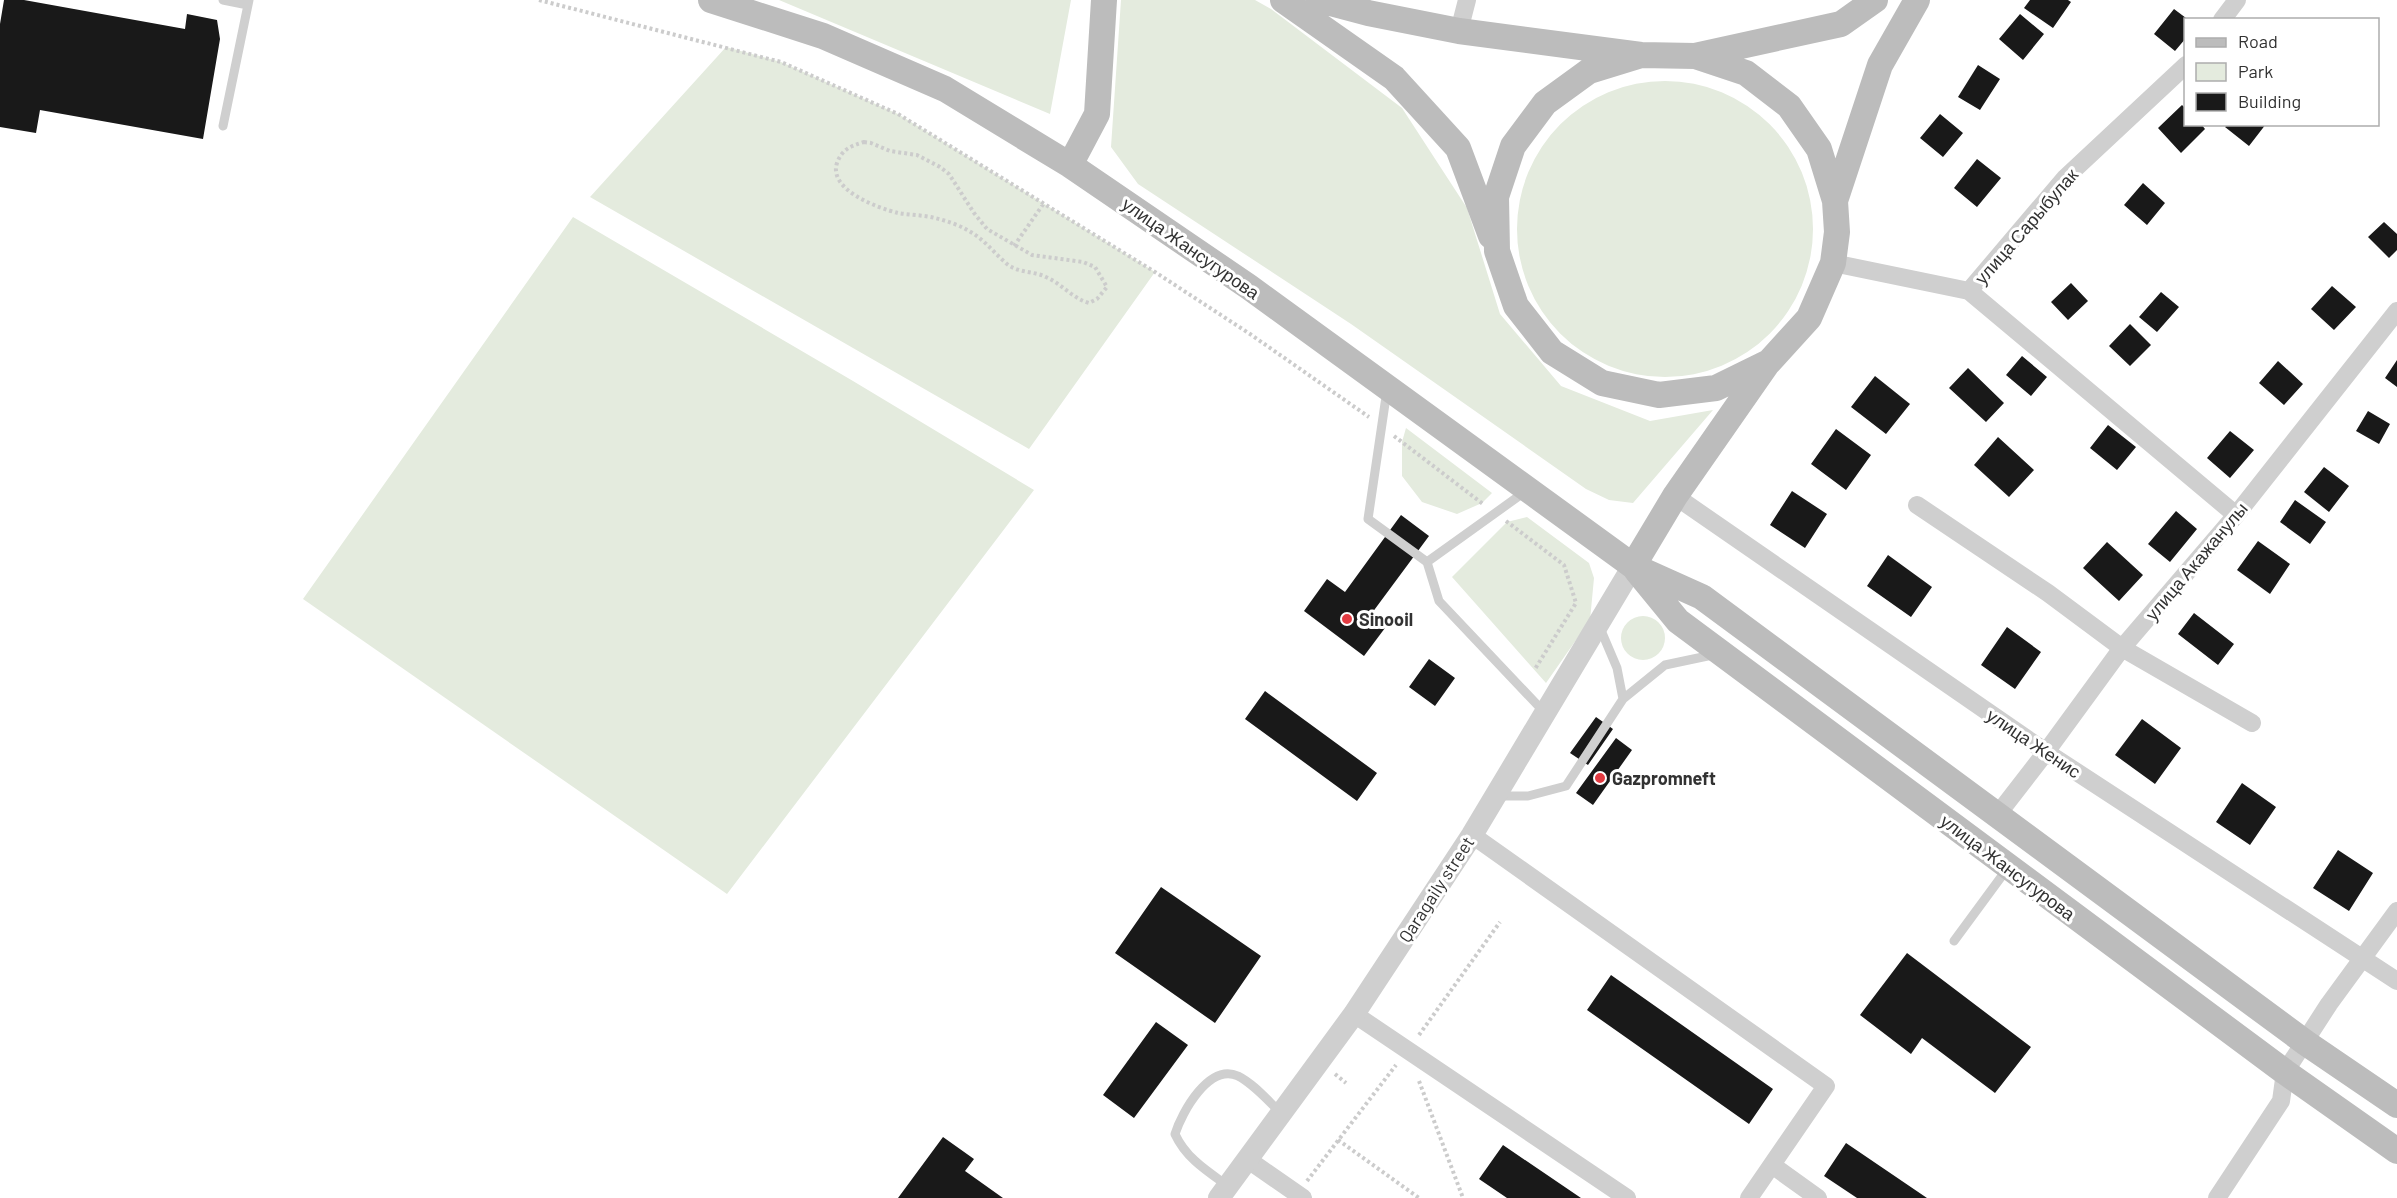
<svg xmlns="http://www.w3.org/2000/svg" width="2397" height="1198" font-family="Barlow,sans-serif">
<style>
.green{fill:#e4ebde}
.building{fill:#191919}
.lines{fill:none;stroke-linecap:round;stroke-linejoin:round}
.path{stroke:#ccc;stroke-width:4;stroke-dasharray:3 3;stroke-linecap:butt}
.service{stroke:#cfcfcf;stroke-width:9}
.minor{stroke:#cfcfcf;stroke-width:18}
.tertiary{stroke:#cfcfcf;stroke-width:22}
.secondary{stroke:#bcbcbc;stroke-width:26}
.poi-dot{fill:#e23b42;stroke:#fff;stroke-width:2}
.labels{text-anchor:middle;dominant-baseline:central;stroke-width:6;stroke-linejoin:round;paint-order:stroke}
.street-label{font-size:18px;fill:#323232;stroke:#fff}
.poi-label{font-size:18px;font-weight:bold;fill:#323232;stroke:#fff;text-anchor:start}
</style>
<rect width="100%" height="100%" fill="#fff"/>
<path class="green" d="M779,0H1071L1050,114Z
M1121,0H1255L1271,9L1402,108L1467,208L1500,314L1561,386L1650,421L1713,410L1633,503L1609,500L1586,489L1351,324L1138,184L1111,147Z
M726,47L781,62L898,114L1155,272L1029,449L590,197Z
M1517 229a148 148 0 1 1 296 0a148 148 0 1 1-296 0Z
M573,217L853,381L1034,490L727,894L303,599Z
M1406,428L1492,493L1482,503L1457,514L1422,502L1402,476V442Z
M1527,517L1589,563L1594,578L1590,620L1546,683L1452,577L1507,522Z
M1621 638a22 22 0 1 1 44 0a22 22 0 1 1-44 0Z"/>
<path class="building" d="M4,0H24L185,29L187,14L217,20L220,39L203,139L40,110L36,133L0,127V24Z
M2030,0H2068L2071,2L2053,28L2024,8Z
M2174,9L2186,18V38L2175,51L2154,34Z
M2020,14L2044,34L2023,60L1999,39Z
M1978,65L2000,79L1980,110L1958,97Z
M2182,105L2186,109V124H2201L2205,129L2181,153L2158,128Z
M1940,114L1963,133L1943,157L1920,138Z
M2228,124H2266L2249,146L2225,127Z
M1977,159L2001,178L1977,207L1954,188Z
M2143,183L2165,203L2147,225L2124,205Z
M2384,222L2397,234V250L2389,258L2368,237Z
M2071,283L2088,301L2068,320L2051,302Z
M2332,286L2356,307L2334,330L2311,309Z
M2161,292L2179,307L2157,332L2139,317Z
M2130,324L2151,345L2130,366L2109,346Z
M2022,356L2047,377L2031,396L2006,375Z
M2397,360V387L2385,378Z
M2278,361L2303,384L2284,405L2259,383Z
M1968,368L2004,403L1986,422L1949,388Z
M1875,376L1910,404L1886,434L1851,407Z
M2368,411L2390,424L2379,444L2356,431Z
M2108,425L2136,447L2117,470L2090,448Z
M1836,429L1871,455L1846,490L1811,464Z
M2230,431L2254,450L2230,478L2207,458Z
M1998,437L2034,470L2009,497L1974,465Z
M2324,467L2349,486L2329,512L2304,492Z
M1792,491L1827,514L1805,548L1770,525Z
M2295,500L2326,522L2310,544L2280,522Z
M2176,511L2197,529L2170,562L2148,544Z
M1401,515L1429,536L1372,613L1388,624L1364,656L1304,611L1327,579L1345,592Z
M2258,541L2290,564L2270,594L2237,570Z
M2107,542L2143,575L2119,601L2083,568Z
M1888,555L1932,587L1911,617L1867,586Z
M2194,613L2234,644L2218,665L2178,634Z
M2007,627L2041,652L2015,689L1981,665Z
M1429,659L1455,678L1435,706L1409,687Z
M1265,691L1377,773L1357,801L1245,719Z
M1596,717L1613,729L1588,765L1570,753Z
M2142,719L2181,748L2155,784L2115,755Z
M1616,738L1632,750L1593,805L1576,793Z
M2242,783L2276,807L2250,845L2216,822Z
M2338,850L2373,873L2349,911L2313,888Z
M1161,887L1261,956L1215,1023L1115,953Z
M1907,953L2031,1047L1995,1093L1922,1038L1911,1054L1860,1015Z
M1611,975L1773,1089L1749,1124L1587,1010Z
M1156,1022L1188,1045L1134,1118L1103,1095Z
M943,1137L974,1159L965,1171L1003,1198H898Z
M1846,1143L1927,1198H1857L1824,1176Z
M1503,1145L1581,1198H1507L1479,1179Z"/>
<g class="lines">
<path class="path" d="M539,0L781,62L898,114L1155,272L1250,334L1369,417
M864,142L871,143L890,151L917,155L940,167L949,174L974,213L987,229L1032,255L1083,262L1095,267L1107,287L1097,299L1089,303C1072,298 1062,284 1046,277C1034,271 1018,273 1007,264C994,253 984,239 969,231C959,225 947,221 935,218C923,215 910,215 898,213C878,208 828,190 837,163C842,149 851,146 864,142Z
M1014,246L1044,203
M1394,436L1483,504
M1506,521L1564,565L1576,603L1535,669
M1419,1035L1500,922
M1335,1074L1346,1083
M1419,1081L1463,1198
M1338,1140L1419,1198
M1307,1181L1396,1065"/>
<path class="service" d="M223,0L248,5
M223,126L249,0
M1387,390L1368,519L1427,562L1526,491
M1427,562L1439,601L1545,713
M1600,628L1617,668L1623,699
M1498,796H1528L1566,786L1623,699L1665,665L1717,654
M1954,941L2007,869
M1228,1186C1207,1171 1186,1158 1175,1134C1182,1112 1209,1063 1238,1076C1254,1084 1268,1101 1281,1113"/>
<path class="minor" d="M2222,20L2237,0
M1459,31L1467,0
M1833,263L1969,291L2065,178L2186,65
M1969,291L2236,515
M1675,496L2046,752L2397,981
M1917,505L2048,593L2122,648L2252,723
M1998,814L2046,752L2122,648L2236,515L2397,311
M1472,835L1826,1086L1749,1198
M1354,1014L1627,1198
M1247,1159L1303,1198
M1772,1165L1818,1198
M2217,1198L2281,1101L2285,1072L2329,1004L2397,911"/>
<path class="tertiary" d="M1219,1198L1354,1014L1472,835L1633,566"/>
<path class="secondary" d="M711,0L823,36L945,89L1070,165L1249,287L1633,566L1702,597L2306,1043L2397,1105
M1283,0L1394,78L1458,148L1491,236
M1319,0L1368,13L1459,31L1641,55L1695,56L1746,73L1789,106L1819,149L1835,201L1837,232L1833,263L1809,318L1769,362L1716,388L1659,395L1602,383L1552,352L1516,306L1497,251L1496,197L1513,146L1545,103L1589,71L1641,55
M1695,56L1841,24L1875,0
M1070,165L1097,114L1104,0
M1835,201L1880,65L1917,0
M1633,566L1675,496L1767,364
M1637,571L1678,621L2285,1072L2397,1151"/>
</g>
<g class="poi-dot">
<circle cx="1347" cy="619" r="6"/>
<circle cx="1600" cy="778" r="6"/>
</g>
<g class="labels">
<g class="street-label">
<text transform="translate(2026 226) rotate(-49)">улица Сарыбулак</text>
<text transform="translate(1191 248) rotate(35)">улица Жансугурова</text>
<text transform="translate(2196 561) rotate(-50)">улица Акажанулы</text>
<text transform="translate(2034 743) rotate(34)">улица Женис</text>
<text transform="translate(2008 867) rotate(37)">улица Жансугурова</text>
<text transform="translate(1436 889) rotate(-57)">Qaragaily street</text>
</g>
<g class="poi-label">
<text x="1359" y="619">Sinooil</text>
<text x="1612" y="778">Gazpromneft</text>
</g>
</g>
<rect x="2184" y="18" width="195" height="108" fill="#ffffff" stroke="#adadad" stroke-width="1.5"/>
<rect x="2196" y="38" width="30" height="9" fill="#bcbcbc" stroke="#adadad" stroke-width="1.5"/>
<text x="2238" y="48" font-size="18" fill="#323232">Road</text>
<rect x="2196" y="63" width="30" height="18" fill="#e4ebde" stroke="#adadad" stroke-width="1.5"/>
<text x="2238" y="78" font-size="18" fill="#323232">Park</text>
<rect x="2196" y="93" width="30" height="18" fill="#191919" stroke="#adadad" stroke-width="1.5"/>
<text x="2238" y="108" font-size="18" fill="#323232">Building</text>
</svg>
